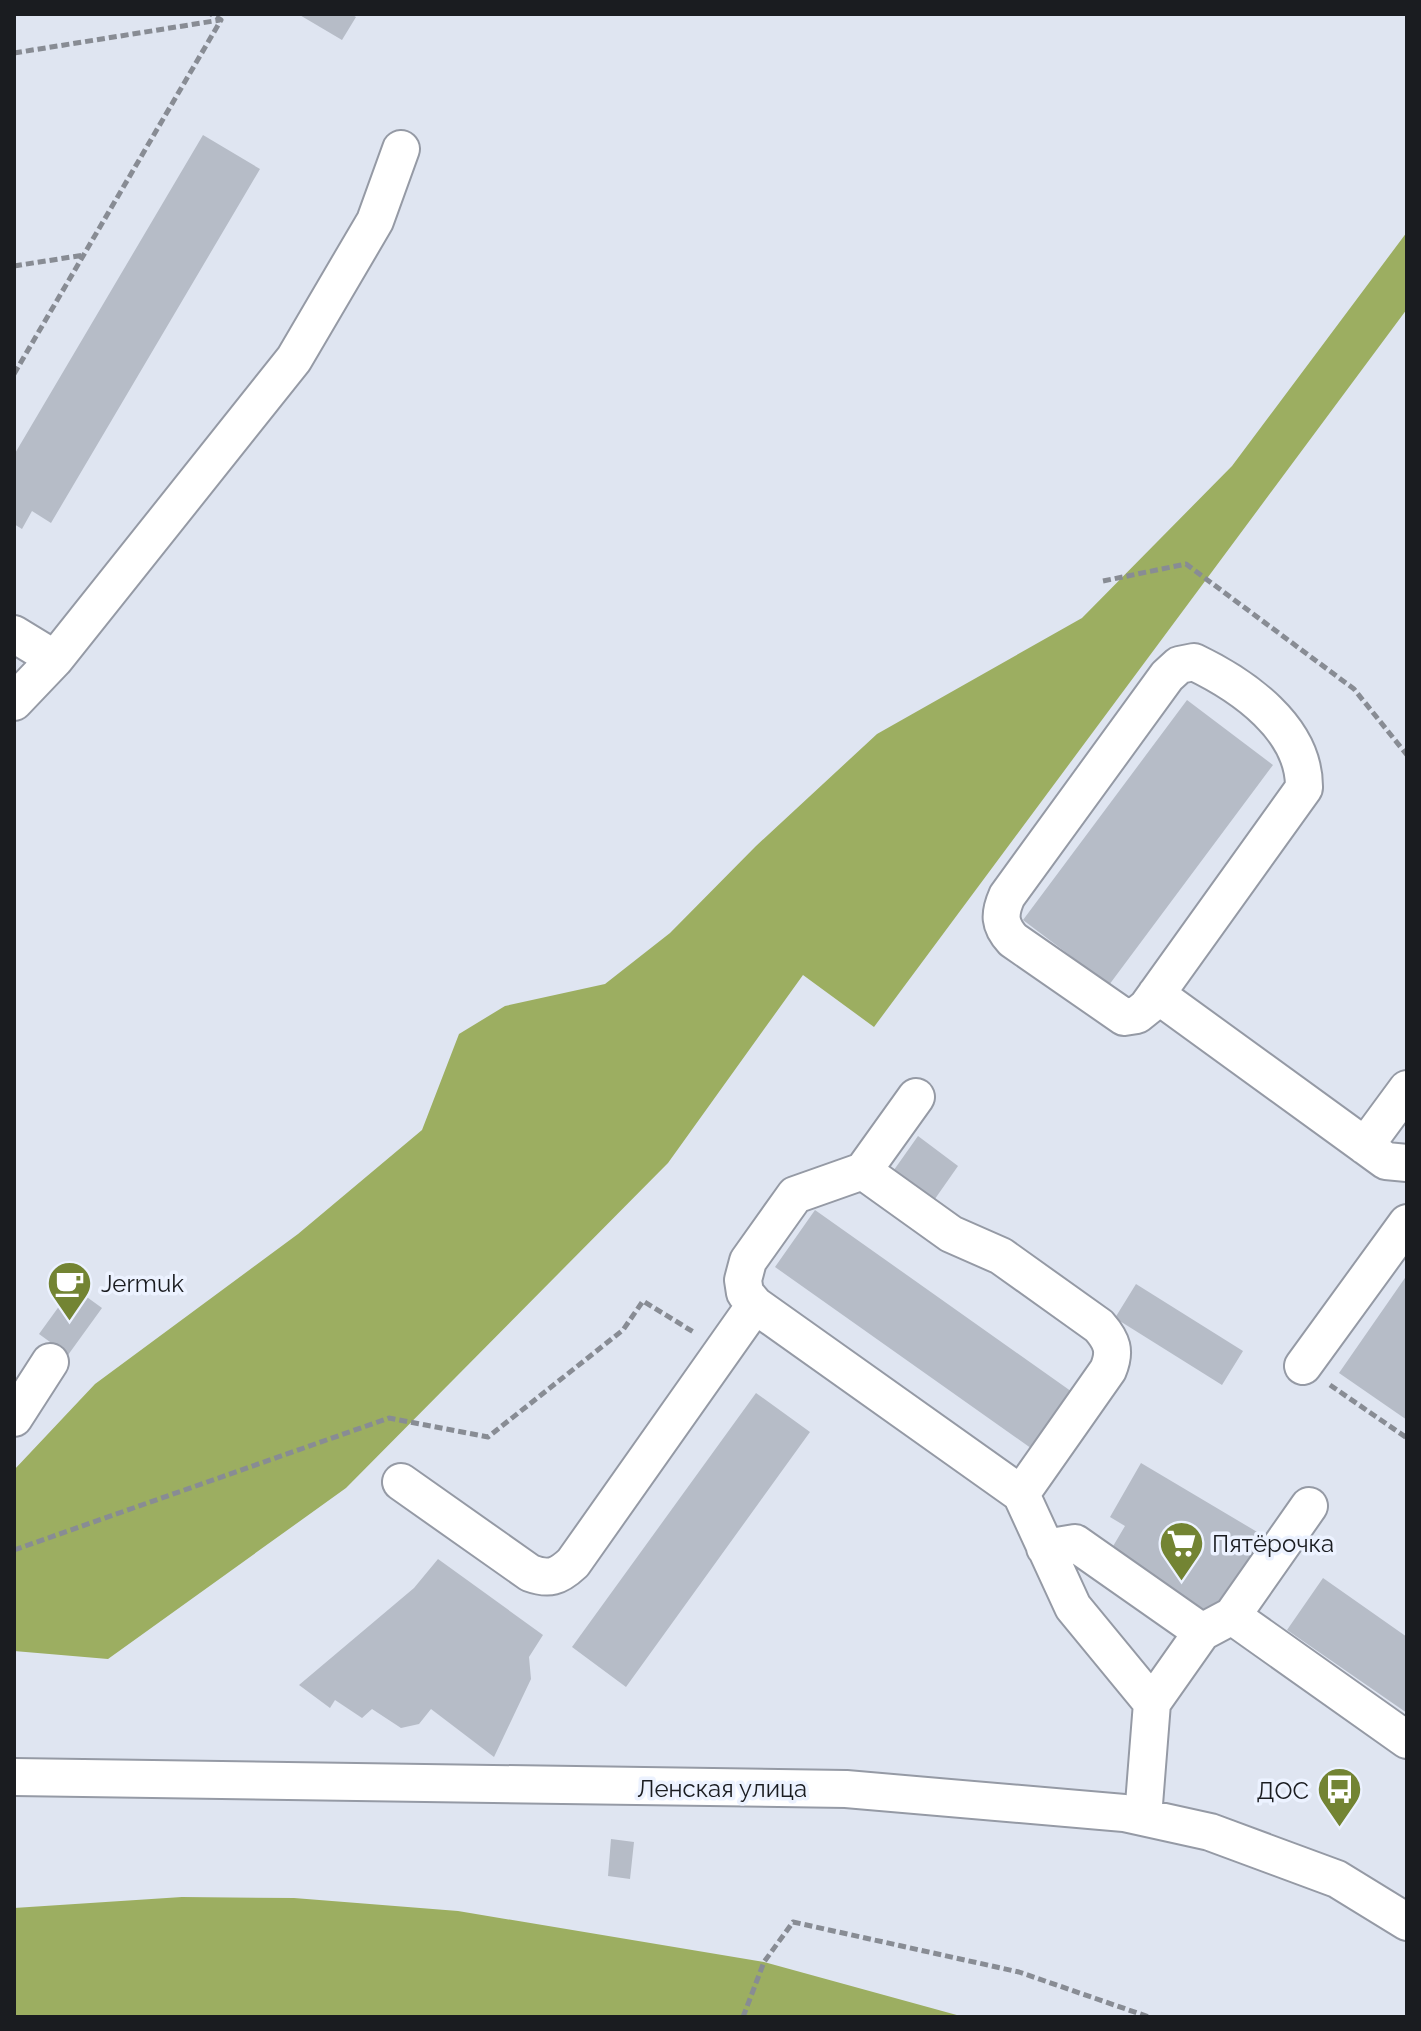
<svg xmlns="http://www.w3.org/2000/svg" width="1421" height="2031" font-family="Raleway,sans-serif">
<style>
.forest{fill:#9cae61}
.building{fill:#b6bcc7}
.lines{fill:none;stroke-linecap:round;stroke-linejoin:round}
.minor-casing{stroke:#959aa5;stroke-width:40}
.path{stroke:#888c94;stroke-width:5;stroke-dasharray:8 4;stroke-linecap:butt}
.minor{stroke:#fff;stroke-width:36}
.labels{text-anchor:middle;dominant-baseline:central;stroke-width:7;stroke-linejoin:round;paint-order:stroke}
.poi-label{font-size:24px;fill:#1a1c20;stroke:#ecf2ff;text-anchor:start}
.street-label{font-size:24px;fill:#1a1c20;stroke:#ecf2ff}
</style>
<rect width="100%" height="100%" fill="#dfe5f1"/>
<path class="forest" d="M1407,232V309L874,1027L803,975L668,1163L346,1488L108,1659L14,1651V1470L95,1384L298,1234L422,1130L459,1034L505,1006L605,984L670,933L756,846L877,734L1082,618L1232,466Z
M182,1897L294,1898L458,1911L764,1962L964,2017H14V1908Z"/>
<path class="building" d="M298,14H351L356,17L342,40Z
M203,135L260,169L51,523L32,511L22,529L14,524V455Z
M1187,700L1273,765L1109,985L1023,920Z
M918,1136L958,1166L930,1206L889,1177Z
M815,1210L1075,1394L1035,1451L775,1267Z
M1407,1275V1420L1339,1373Z
M1136,1284L1243,1351L1222,1385L1115,1318Z
M73,1287L102,1308L68,1355L39,1334Z
M756,1393L810,1432L626,1687L572,1647Z
M1141,1463L1269,1539L1221,1620L1109,1553L1125,1526L1110,1517Z
M438,1559L543,1635L529,1657L531,1679L494,1757L431,1709L419,1724L401,1728L372,1709L362,1718L335,1700L330,1708L299,1685L414,1588Z
M1323,1578L1407,1637V1713L1287,1630Z
M611,1839L634,1842L630,1879L608,1876Z"/>
<g class="lines">
<defs>
<path id="minor" d="M14,634L55,659
M1194,662C1242,685 1305,728 1304,788L1147,1007L1137,1015L1124,1017L1013,940C999,925 999,914 1007,896L1167,676L1179,665Z
M14,702L55,659L294,359L375,221L401,149
M1156,994L1386,1161L1407,1163
M1365,1146L1407,1089
M863,1171L951,1234L1001,1256L1099,1326C1112,1341 1116,1351 1108,1370L1021,1494
M755,1305L745,1293L743,1280L748,1261L795,1195L863,1171L916,1097
M1303,1366L1407,1223
M14,1418L50,1362
M401,1482L530,1573C549,1580 558,1577 573,1563L755,1305L1021,1494L1073,1607L1152,1703L1143,1817
M1045,1548L1075,1543L1202,1632
M1232,1616L1309,1506
M1152,1703L1202,1632L1232,1616L1407,1740
M14,1777L846,1789L1124,1813L1210,1832L1337,1879L1407,1922"/>
</defs>
<use href="#minor" class="minor-casing"/>
<path class="path" d="M14,53L220,20
M14,266L84,255
M14,374L221,20L211,14
M1103,581L1186,564L1354,689L1407,755
M1330,1385L1407,1438
M14,1550L389,1418L488,1437L623,1330L643,1301L695,1333
M743,2017L764,1962L793,1922L1019,1972L1149,2017"/>
<use href="#minor" class="minor"/>
</g>
<defs>
<symbol id="cafe-pin" viewBox="-11 -11 22 30"><path d="M0 17L-7.5 6A9.5 9.5 0 1 1 7.5 6Z" fill="#738433" stroke="#ecf2ff"/><path d="M-5.5-4.5H6V0H3Q3 3.5 0 3.5H-2.5Q-5.5 3.5-5.5 0ZM3-3.2v2h1.7v-2ZM-6 4.5H4V6H-6Z" fill="#fff"/></symbol>
<symbol id="supermarket-pin" viewBox="-11 -11 22 30"><path d="M0 17L-7.5 6A9.5 9.5 0 1 1 7.5 6Z" fill="#738433" stroke="#ecf2ff"/><path d="M-6-5.5h2.5l.6 2H6L4.5 2H-2.5L-4.4-4H-6ZM-1.5 3.2a1.3 1.3 0 1 0 .1 0ZM3 3.2a1.3 1.3 0 1 0 .1 0Z" fill="#fff"/></symbol>
<symbol id="bus-pin" viewBox="-11 -11 22 30"><path d="M0 17L-7.5 6A9.5 9.5 0 1 1 7.5 6Z" fill="#738433" stroke="#ecf2ff"/><path d="M-5-6H5V4H4V6H2V4H-2V6H-4V4H-5ZM-3.5-4V0h7V-4ZM-3.5 1.2v1.5H-2V1.2ZM2 1.2v1.5H3.5V1.2Z" fill="#fff"/></symbol>
</defs>
<g fill-rule="evenodd">
<use href="#cafe-pin" x="44" y="1258" width="51" height="69"/>
<use href="#supermarket-pin" x="1156" y="1518" width="51" height="69"/>
<use href="#bus-pin" x="1314" y="1764" width="51" height="69"/>
</g>
<g class="labels">
<g class="poi-label">
<text x="101" y="1283">Jermuk</text>
<text x="1212" y="1543">Пятёрочка</text>
<text x="1309" y="1790" text-anchor="end">ДОС</text>
</g>
<g class="street-label">
<text x="722" y="1788">Ленская улица</text>
</g>
</g>
<rect width="1421" height="2031" fill="none" stroke="#1a1c20" stroke-width="32"/>
</svg>
